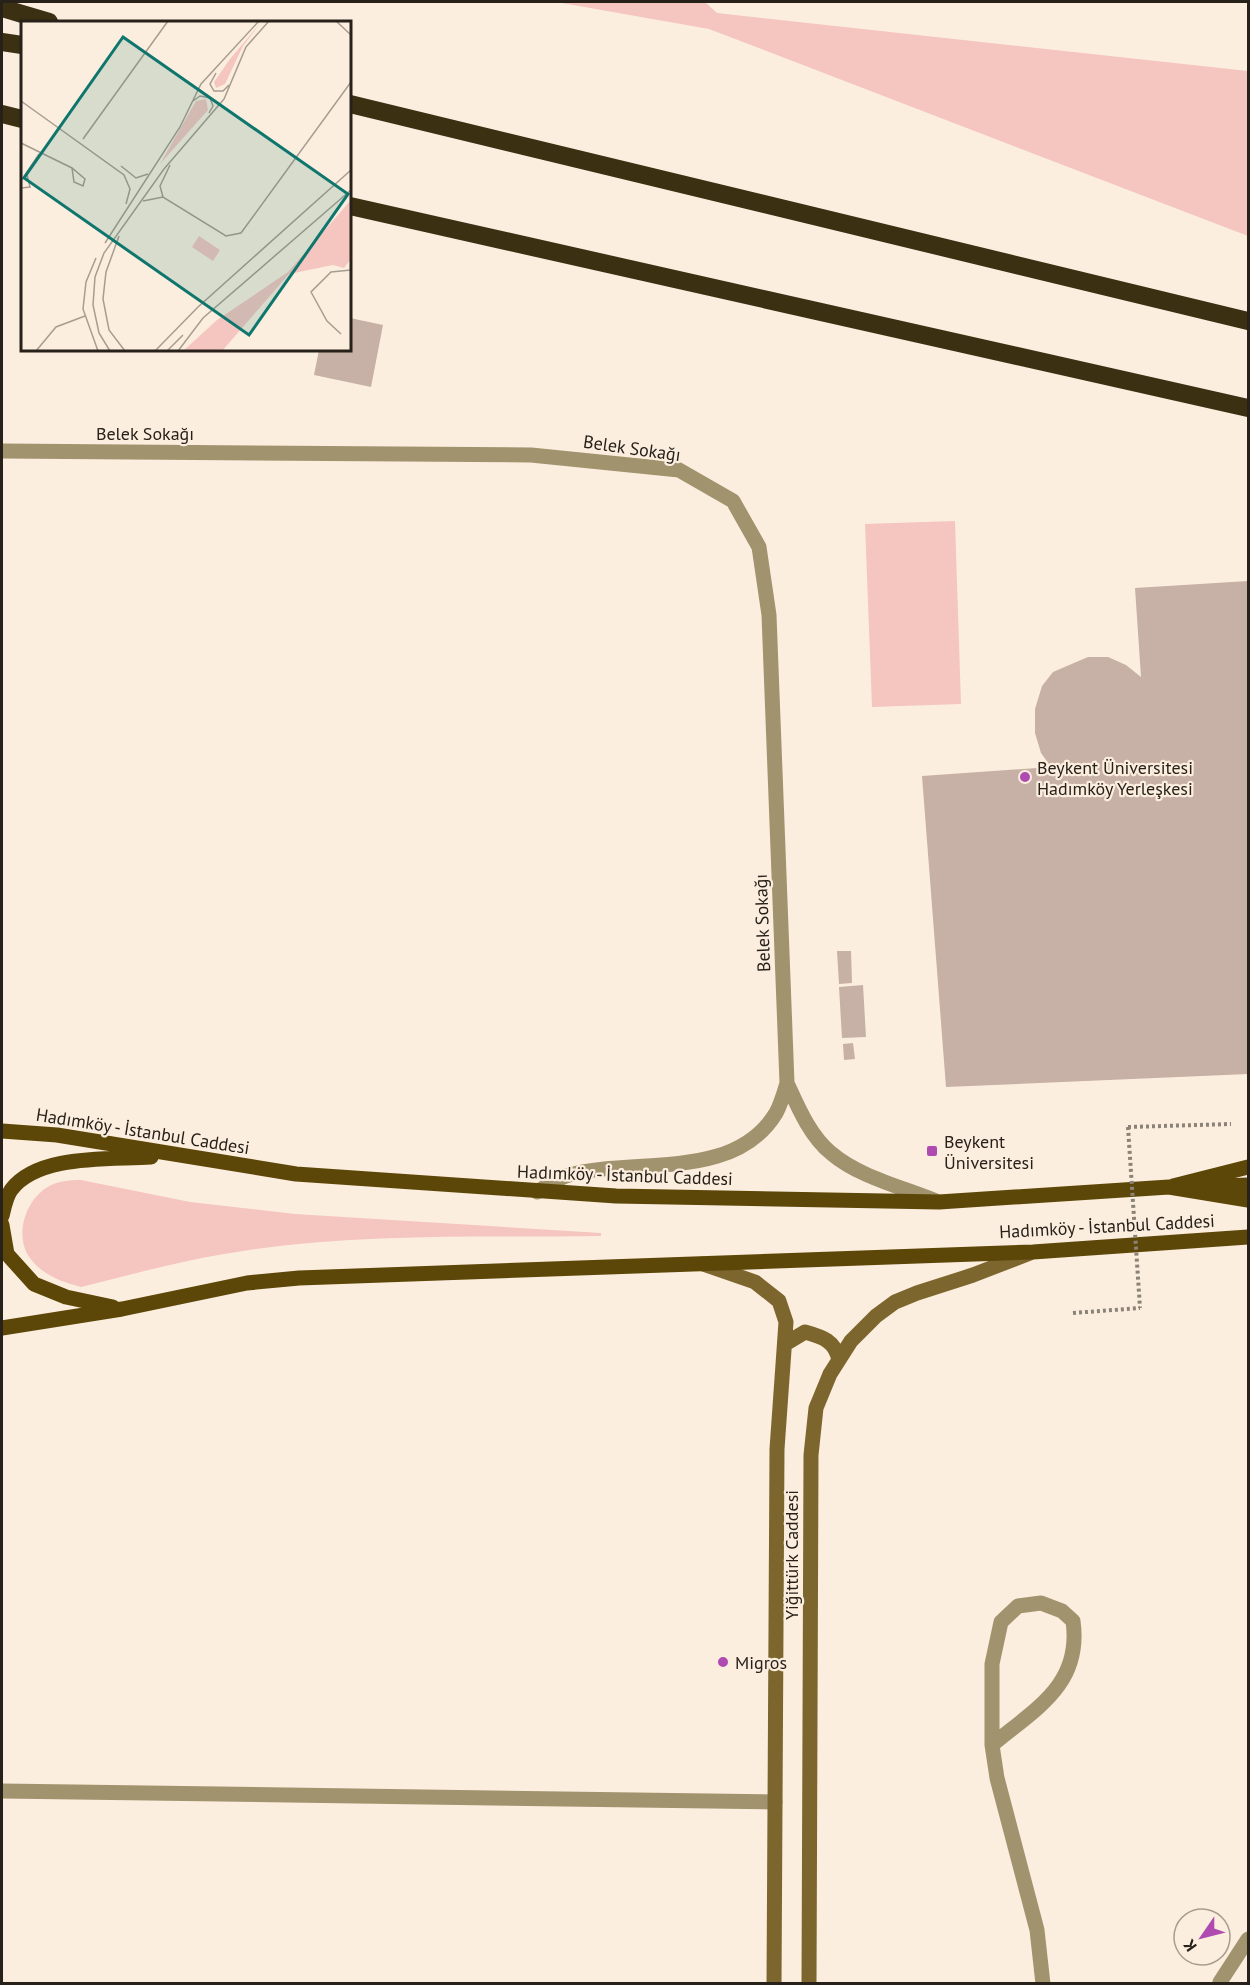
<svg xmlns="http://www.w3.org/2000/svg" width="1250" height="1985" font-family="'PT Sans',sans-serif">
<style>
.green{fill:#f5c5bf}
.building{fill:#c7b0a5}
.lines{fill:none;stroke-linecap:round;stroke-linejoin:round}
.path{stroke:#8c8378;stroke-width:4;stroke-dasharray:3 3;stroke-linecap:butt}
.minor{stroke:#a2936f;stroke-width:15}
.secondary{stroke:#7d662e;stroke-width:15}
.primary{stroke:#5d4708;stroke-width:15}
.motorway{stroke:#3c3013;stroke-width:18}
.path-bridge{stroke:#8c8378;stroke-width:4;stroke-dasharray:3 3;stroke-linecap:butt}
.poi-dot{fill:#af4bb0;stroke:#fceedf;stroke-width:2}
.labels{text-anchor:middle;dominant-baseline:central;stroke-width:4.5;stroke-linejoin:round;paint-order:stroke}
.street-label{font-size:18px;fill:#27211a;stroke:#fceedf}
.poi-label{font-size:18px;fill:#27211a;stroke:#fceedf;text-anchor:start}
.inset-road{fill:none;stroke:#a79c90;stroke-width:1.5}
.view{fill:#0f766e;fill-opacity:0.15;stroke:#0f766e;stroke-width:3}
.inset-edge{fill:none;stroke:#27211a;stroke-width:3}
</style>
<rect width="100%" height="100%" fill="#fceedf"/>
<path class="green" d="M556,2H705L717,13L1248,71V236L709,29Z
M955,521L961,704L872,707L865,524Z
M81,1180L190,1202L295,1214L601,1233V1236C476,1238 348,1232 224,1254C176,1262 129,1275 81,1287C62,1282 42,1275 30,1258C14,1236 25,1202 46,1188C56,1181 69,1180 81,1180Z"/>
<path class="building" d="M350,318L383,325L371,387L314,375L319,350H350Z
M1248,581V1074L946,1087L922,776L1051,767L1041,753L1035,733V709L1042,686L1053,672L1088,657H1108L1126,665L1141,677L1135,588Z
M837,951H851L852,983L839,984Z
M863,985L866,1037L842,1038L839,987Z
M853,1043L855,1059L844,1060L843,1044Z"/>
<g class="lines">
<path class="path" d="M1128,1127L1231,1124
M1073,1313L1140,1308"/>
<path class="minor" d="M2,451L531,455L679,470L733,501L759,547L769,615L787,1083C798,1107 810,1136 831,1153C859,1177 902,1187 936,1201
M537,1192C547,1186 558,1178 569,1175C635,1157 734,1182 776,1113C781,1104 784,1093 787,1083
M992,1745C1035,1709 1082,1685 1073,1621L1062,1611L1041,1603L1018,1606L1001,1622L992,1664V1745L997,1778L1037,1930L1043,1984
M2,1791L775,1802
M1220,1982L1248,1939"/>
<path class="secondary" d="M703,1264L755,1282L779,1301L786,1322L777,1449L774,1984
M785,1344L805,1332C823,1337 835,1341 839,1360
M809,1984L811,1455L816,1408L830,1374L851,1341L876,1316L895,1302L917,1293L973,1275L1030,1253"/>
<path class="primary" d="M2,1131L57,1135L296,1174L616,1196L939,1202L1169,1187L1248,1200
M1173,1186L1248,1167
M1199,1187L1248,1185
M2,1216C4,1208 6,1197 11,1190C38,1154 109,1160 151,1157
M2,1225L7,1254L34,1284L66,1297L113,1307
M2,1328L122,1309L247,1283L299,1278L1033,1252L1248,1237"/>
<path class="motorway" d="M2,8L49,22
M2,42L22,45
M350,104L1248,321
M2,114L22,119
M350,206L1248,408"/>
<path class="path-bridge" d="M1128,1127L1140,1308"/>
</g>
<g class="poi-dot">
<circle cx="1025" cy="777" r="6"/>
<rect x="926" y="1145" width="12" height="12" rx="3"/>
<circle cx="723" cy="1662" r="6"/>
</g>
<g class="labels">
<g class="street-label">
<text x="145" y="433">Belek Sokağı</text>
<text transform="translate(632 448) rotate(8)">Belek Sokağı</text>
<text transform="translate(762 923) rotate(-92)">Belek Sokağı</text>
<text transform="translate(143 1131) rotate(9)">Hadımköy - İstanbul Caddesi</text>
<text transform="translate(625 1175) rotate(2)">Hadımköy - İstanbul Caddesi</text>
<text transform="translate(1107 1226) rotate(-3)">Hadımköy - İstanbul Caddesi</text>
<text transform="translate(791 1555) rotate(-90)">Yiğittürk Caddesi</text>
</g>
<g class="poi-label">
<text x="1037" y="767">Beykent Üniversitesi<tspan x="1037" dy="21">Hadımköy Yerleşkesi</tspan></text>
<text x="944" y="1141">Beykent<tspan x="944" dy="21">Üniversitesi</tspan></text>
<text x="735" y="1662">Migros</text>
</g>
</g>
<g transform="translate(21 21)">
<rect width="330" height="330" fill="#fceedf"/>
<path d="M241,0L222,25L204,63L195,67L193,61L209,38ZM185,78L187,89L139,143L175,80ZM330,179V238L323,247L312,244L268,253L201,330H162L196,299L267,251ZM178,215L199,229L192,240L171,226Z" fill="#f5c5bf"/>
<path class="inset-road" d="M315,0L330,14M195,52L189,63L193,70H202L208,64M0,80L103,154L109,168L105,183M172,80L179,75L189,77L192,85L188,92M62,118L147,0M0,122L51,147L64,158L62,165L53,161L51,147M100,145L115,157L127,153M0,160L18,133M0,167L9,166L6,154M142,176L139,165L149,144M122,180L142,176L205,215L220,212L330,61M98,215L85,251L82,278L88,309L104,330M84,222L159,106L180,63L238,0M75,237L65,261L62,288L77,330M320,313L306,300L290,271L310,251L330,249M15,330L35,306L64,295M89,330L78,312L72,284L74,256L83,232L143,148L203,78L225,26L248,0M134,330L177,286L330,149M146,330L162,314M157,330L182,297L330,169"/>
<path class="view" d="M102,16L327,173L228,314L3,157Z"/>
<rect width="330" height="330" class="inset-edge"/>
</g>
<rect width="1250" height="1985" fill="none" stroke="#27211a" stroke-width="6"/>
<g transform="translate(1202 1937) rotate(235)"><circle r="28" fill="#fceedf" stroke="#a79c90" stroke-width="1.5"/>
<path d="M0-4.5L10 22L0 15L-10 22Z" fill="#af4bb0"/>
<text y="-9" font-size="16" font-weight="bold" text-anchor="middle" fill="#27211a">K</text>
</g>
</svg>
